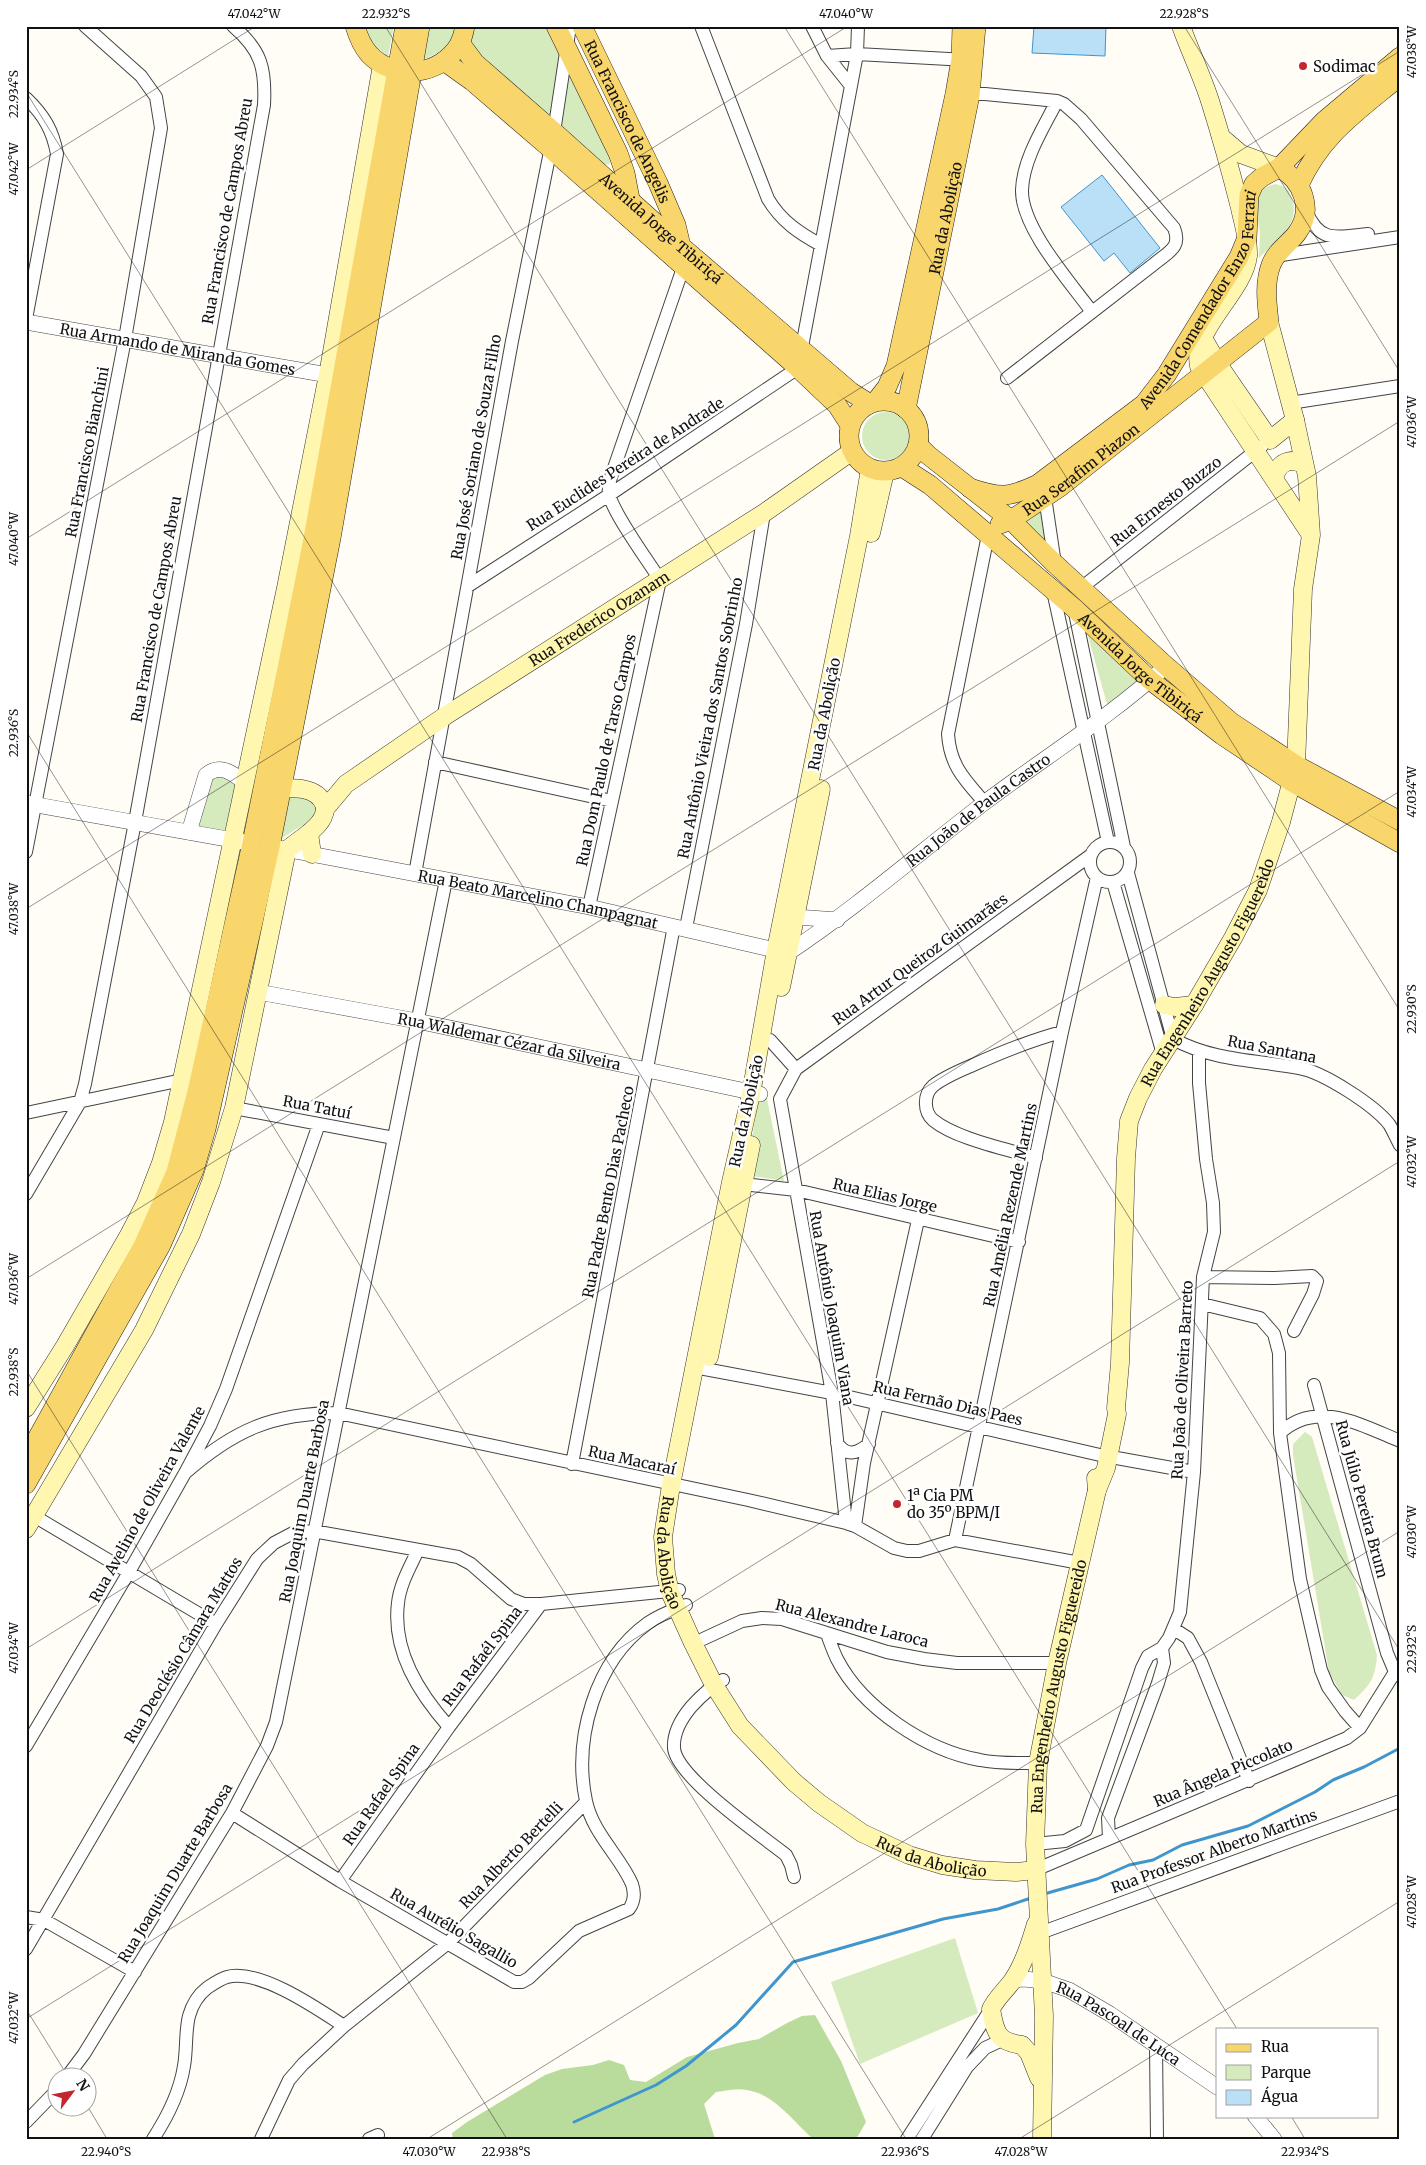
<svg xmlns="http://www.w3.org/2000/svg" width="1426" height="2165" font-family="Merriweather,serif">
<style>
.green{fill:#d5ebbd}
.forest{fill:#b9dc9c}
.water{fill:#b9e0f7;stroke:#3f96cf}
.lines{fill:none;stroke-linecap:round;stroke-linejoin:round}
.stream{stroke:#3f96cf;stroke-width:3}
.minor-casing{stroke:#444;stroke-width:14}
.tertiary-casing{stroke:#444;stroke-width:16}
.secondary-casing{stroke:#333;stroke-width:19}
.primary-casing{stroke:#222;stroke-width:20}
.minor{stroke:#fff;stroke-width:12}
.tertiary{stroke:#fff;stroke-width:15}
.secondary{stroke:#fff6b0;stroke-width:18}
.primary{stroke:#f9d66b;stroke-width:19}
.ticks{fill:none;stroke:#111;stroke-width:1;stroke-opacity:0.45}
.poi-dot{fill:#c4262e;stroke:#fff;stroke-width:2}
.labels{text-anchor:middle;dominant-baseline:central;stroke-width:5;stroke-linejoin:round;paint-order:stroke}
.poi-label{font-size:15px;fill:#111;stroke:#fff;text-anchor:start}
.street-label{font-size:15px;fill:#111;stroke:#fff}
.neatline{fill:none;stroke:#111;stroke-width:2}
.ticks-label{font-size:12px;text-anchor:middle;fill:#111}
</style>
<rect width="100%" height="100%" fill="#fffdf5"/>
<path class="green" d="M364,26H394L388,56L373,45Z
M428,26H456C452,46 439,54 421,60Z
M477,26H546L562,53L611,158L610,164L603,165L474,49L469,38Z
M1275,184C1285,186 1289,189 1292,199C1301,226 1275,240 1259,258C1259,248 1261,236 1259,226C1256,206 1250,192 1275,184Z
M862 436a24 24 0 1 1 48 0a24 24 0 1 1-48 0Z
M1039,503L1046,547L1018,518Z
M1086,629L1143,682L1107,704Z
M217,777L225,778L236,786L225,830H211L199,826L200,815L210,779Z
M287,792L316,802L319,809L311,820L277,841Z
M767,1099L784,1181L746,1175L758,1102Z
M1305,1432L1312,1437L1377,1655C1375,1679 1371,1684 1354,1700L1342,1695L1329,1672L1293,1455V1444Z
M955,1938L978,2013L860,2064L831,1982Z"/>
<path class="forest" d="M815,2015L841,2061L866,2122L858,2136L853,2139H813C794,2122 774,2094 747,2090C737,2088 726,2091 716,2092L704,2104L715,2139H453L452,2133L467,2122L545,2075L562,2069L593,2065L609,2060L624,2065L630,2080L646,2082L687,2057L738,2043L759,2039L787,2023L802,2016Z"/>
<path class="water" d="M1034,26H1106L1105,56L1032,53Z
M1102,175L1160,248L1130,273L1114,253L1104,261L1061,207Z"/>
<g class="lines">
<path class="stream" d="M1044,1894L1097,1879L1129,1865L1153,1860L1182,1845L1248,1826L1315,1792L1333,1780L1364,1767L1400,1748
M574,2122L656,2085L686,2066L736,2025L793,1962L943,1919L998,1909L1031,1898"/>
<defs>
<path id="minor" d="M701,26L768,199C781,221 799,233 821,245
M812,26L827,56L851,86
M827,56L857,54L967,60
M962,94H985L1057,101L1064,104L1081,119L1174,228C1182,248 1168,252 1154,264L1007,378
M26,98C44,115 53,131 57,154L26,319
M1057,101C1044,127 1023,159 1022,190C1021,227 1070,282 1092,312
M1306,211C1320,244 1337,237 1368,234
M1275,256L1400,237
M1290,403L1400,386
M1045,497L1055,564
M468,586L609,495L798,368L857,54L858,26
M1081,588L1262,446
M1053,591L1108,842
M1074,608L1124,847
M435,762L612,801
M985,803C965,780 950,766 948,734L988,535
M1090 862a20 20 0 1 1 40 0a20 20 0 1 1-40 0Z
M26,852L125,339L161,128L156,97L141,76L85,26
M1128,873L1173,1039C1214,1061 1255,1060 1299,1068C1323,1072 1374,1105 1389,1124C1393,1130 1396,1138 1400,1145
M415,874L512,341L554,132L570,26
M1113,882L1163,1054
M589,907L660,580C649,562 611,511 609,493C608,487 610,480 612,474L683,268
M686,928L746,624L764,513
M770,1040L796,1069
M234,1108L394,1138
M26,1113L182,1080
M1036,1158C1007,1149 956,1139 933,1120C924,1112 923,1095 933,1086C944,1077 959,1071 973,1065C1002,1052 1031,1040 1062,1032
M743,1184L796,1190L1019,1242
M26,1194L80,1102L85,1084L135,822L264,105C266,68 261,50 233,26
M1203,1277L1275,1278L1312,1276L1317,1281L1313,1294L1294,1331
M1202,1304L1260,1318L1274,1334L1279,1353L1280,1433L1300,1579L1321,1670L1328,1687L1345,1711L1360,1728
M694,1367L832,1393L1100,1455L1194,1472
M1314,1385L1387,1653L1395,1672L1400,1676
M1280,1433C1316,1399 1361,1425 1400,1441
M837,1443C847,1457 856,1454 869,1444
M572,1464L674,926
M185,1473C234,1430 273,1413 338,1413L748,1500L846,1523L855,1526L894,1548L907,1551H919L955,1540L1080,1563
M34,1516L216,1624
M846,1523L832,1393L780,1099L796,1069L1091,855
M855,1526L864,1463L918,1220
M955,1540L1062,1032L1097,877
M418,1550C410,1567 400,1584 398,1603C392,1651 419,1693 449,1727
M1174,1629L1188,1638L1201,1662L1249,1781
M827,1634C830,1642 833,1651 837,1659C862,1708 927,1751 980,1760C999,1764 1019,1763 1038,1763
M703,1639L742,1621L762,1618L782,1619L887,1652L924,1659L957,1663H1057
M723,1680C710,1687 701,1696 691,1707C681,1719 673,1732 674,1748C676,1777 762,1836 786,1855L791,1865L794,1877
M26,1746L129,1572L185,1473L210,1426L226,1389L319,1124
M232,1813L340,1881L514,1982H522L529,1978L579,1931L629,1909C635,1901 635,1893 632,1884C620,1856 593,1834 586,1801C573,1739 595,1661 648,1623C659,1615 673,1610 686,1605
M1109,1838L1108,1818L1158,1683L1164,1663L1162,1648
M1035,1844L1065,1841L1086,1830L1142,1668L1148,1656L1162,1648L1169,1638L1180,1612L1194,1472L1203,1277L1214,1232L1213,1203L1206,1159L1199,1083V1051
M1035,1870L1347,1738L1360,1728L1395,1672
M340,1881L449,1727L541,1604
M26,1917L44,1920L135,1972
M1040,1933L1400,1801
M26,1949L216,1624L257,1559L274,1543L293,1533L313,1531L458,1557L471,1564L511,1599L524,1604H541L679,1590
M1156,2046L1157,2139
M66,2078L84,2054L232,1813L267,1746L276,1722L446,880
M26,2122L58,2089
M153,2139C168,2116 180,2092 184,2066C187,2049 185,2032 189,2016C192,2005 198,1995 207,1988C213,1984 220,1979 227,1977C259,1968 318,2009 344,2026
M261,2139L289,2080L303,2064L344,2026L448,1943L586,1802
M369,2139L378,2135
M907,2139L991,2009
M922,2139L967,2067L985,2048L1002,2040"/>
<g id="tertiary">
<path id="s1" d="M26,322L328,375"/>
<path d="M26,803L244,842"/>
<path d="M189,832L206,775C220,763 233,773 245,783"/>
<path id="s2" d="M279,848L589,907L788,953C857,907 919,853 984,803C1045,757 1110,717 1166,666"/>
<path d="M783,916L837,920"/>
<path id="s3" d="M258,992L417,1021L760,1094"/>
<path id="s4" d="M1012,1980L1024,1979L1043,1981L1069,1990L1110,2014L1217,2087"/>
<path d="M1255,2116L1274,2139"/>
</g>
<g id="secondary">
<path d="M1181,26C1190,51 1202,76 1210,101C1221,136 1231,172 1240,208C1243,223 1249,240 1248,256C1243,294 1191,329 1199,366L1309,532"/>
<path d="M1221,137L1241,154L1279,168"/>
<path d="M1203,338L1218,364L1270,440L1295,420"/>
<path id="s5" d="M870,469L859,536L776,950L751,1094L731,1182L671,1485L663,1537L666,1574L670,1592L693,1643L714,1685L740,1726L794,1782L819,1803L862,1833L909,1855L942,1865L975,1870L1016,1872L1035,1870"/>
<path d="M1274,478C1278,463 1290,456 1304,465"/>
<path d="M871,533L885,472"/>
<path id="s6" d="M325,809L346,784L445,716L764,513L851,452"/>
<path d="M309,833L312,854"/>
<path d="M781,987L821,789"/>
<path d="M1164,1005L1175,1007L1194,1005"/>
<path d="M709,1357L751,1145"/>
<path d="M26,1408L65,1346L129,1235L146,1202L161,1163L173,1122L286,588L328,375L382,65"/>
<path id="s7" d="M1097,1490L1106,1468L1117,1414L1116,1408L1120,1363L1126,1158L1129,1121L1138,1098L1153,1069L1194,1005L1233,938L1258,890L1281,822L1296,765L1303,589L1311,535L1307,476L1295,420L1269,322"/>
<path d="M26,1529L144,1330L191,1234L211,1182L234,1108L287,850C297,841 312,833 320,822C324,817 326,810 324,804C315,783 285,789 267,789"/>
<path d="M1036,1924C1030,1944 1024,1963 1013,1980C1006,1990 997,1997 991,2009C995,2032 997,2042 1022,2045L1029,2053L1039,2078"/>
<path id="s8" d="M1042,2139L1044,2016L1035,1844L1038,1763L1057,1663L1097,1490L1096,1478"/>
</g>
<g id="primary">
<path d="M355,26C358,36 362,46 369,54C394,81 440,76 459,45C462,39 464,32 465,26"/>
<path d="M556,26L618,153L625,173L630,199L627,203"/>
<path id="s9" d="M582,26L658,183L676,225L681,246"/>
<path id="s10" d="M460,43L475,63L554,132L682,247L851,392L870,404"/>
<path d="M444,61L472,81L551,149L798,368L837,405L850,425"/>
<path d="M1299,185C1322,134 1358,111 1400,76"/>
<circle cx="884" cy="436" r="35"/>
<path d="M876,401L887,387L896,366L955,94L961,59L962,26"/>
<path id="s11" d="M906,409L970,95L976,26"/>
<path d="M918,445L928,455L1011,520L1055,564L1166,666L1231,722L1296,765L1400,821"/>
<path id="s12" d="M902,467L930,485L1074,608L1150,680L1222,735L1292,782L1400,843"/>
<path id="s13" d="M970,488C1000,498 1009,498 1038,484L1144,404L1167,374L1239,257L1247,238L1249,195L1254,184L1262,177L1279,168L1324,121L1400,57"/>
<path id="s14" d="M1000,524L1011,520L1060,487L1269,322C1267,303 1264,284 1271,265C1276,251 1289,244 1297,233C1314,210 1303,180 1279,168"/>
<path d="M28,1455L143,1246L176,1172L197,1092L252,843L313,539L405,26"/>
<path d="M26,1484L161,1245L194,1170L206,1129L270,847L331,538L420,26"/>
</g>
</defs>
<use href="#minor" class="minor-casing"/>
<use href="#tertiary" class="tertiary-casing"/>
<use href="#secondary" class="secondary-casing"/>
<use href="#primary" class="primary-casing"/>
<use href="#minor" class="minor"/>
<use href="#tertiary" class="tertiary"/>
<use href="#secondary" class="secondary"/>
<use href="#primary" class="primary"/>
</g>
<path class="ticks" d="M385,26L1400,1651M784,26L1400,1011M1184,26L1400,372M26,92L1237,2029M26,170L256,26M26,539L848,26M26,731L906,2139M26,909L1400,51M26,1279L1400,421M26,1370L507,2139M26,1649L1400,791M26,2009L69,2078M26,2019L1400,1161M88,2107L107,2139M1291,2116L1305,2139M427,2139L1400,1531M1019,2139L1400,1901"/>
<g class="poi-dot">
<circle cx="1303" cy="66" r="5"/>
<circle cx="897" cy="1504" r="5"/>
</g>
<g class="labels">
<g class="poi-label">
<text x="1313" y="66">Sodimac</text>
<text x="907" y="1495">1ª Cia PM<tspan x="907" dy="17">do 35º BPM/I</tspan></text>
</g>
<g class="street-label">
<text stroke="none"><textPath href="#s9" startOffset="106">Rua Francisco de Angelis</textPath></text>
<text transform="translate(227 211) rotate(-80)">Rua Francisco de Campos Abreu</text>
<text stroke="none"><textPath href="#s11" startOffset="195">Rua da Abolição</textPath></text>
<text stroke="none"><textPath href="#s10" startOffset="274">Avenida Jorge Tibiriçá</textPath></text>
<text stroke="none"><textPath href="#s13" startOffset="324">Avenida Comendador Enzo Ferrari</textPath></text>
<text stroke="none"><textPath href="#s1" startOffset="154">Rua Armando de Miranda Gomes</textPath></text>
<text transform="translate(476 447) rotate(-80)">Rua José Soriano de Souza Filho</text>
<text transform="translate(87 452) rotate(-79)">Rua Francisco Bianchini</text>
<text transform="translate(625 464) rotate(-33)">Rua Euclides Pereira de Andrade</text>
<text stroke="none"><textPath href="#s14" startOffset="98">Rua Serafim Piazon</textPath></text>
<text transform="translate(1166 501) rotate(-38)">Rua Ernesto Buzzo</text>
<text transform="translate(156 609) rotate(-80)">Rua Francisco de Campos Abreu</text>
<text stroke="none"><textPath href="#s6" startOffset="335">Rua Frederico Ozanam</textPath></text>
<text stroke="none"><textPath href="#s12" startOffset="312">Avenida Jorge Tibiriçá</textPath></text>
<text transform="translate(824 714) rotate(-79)">Rua da Abolição</text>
<text transform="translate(710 718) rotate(-79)">Rua Antônio Vieira dos Santos Sobrinho</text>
<text transform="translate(606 750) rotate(-78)">Rua Dom Paulo de Tarso Campos</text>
<text stroke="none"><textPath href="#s2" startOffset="758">Rua João de Paula Castro</textPath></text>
<text stroke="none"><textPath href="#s2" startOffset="264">Rua Beato Marcelino Champagnat</textPath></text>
<text transform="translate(920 959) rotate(-36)">Rua Artur Queiroz Guimarães</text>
<text stroke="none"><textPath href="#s7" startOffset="541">Rua Engenheiro Augusto Figuereido</textPath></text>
<text stroke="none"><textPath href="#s3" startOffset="256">Rua Waldemar Cézar da Silveira</textPath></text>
<text transform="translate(1272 1049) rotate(11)">Rua Santana</text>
<text transform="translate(317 1107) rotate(11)">Rua Tatuí</text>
<text transform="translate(746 1111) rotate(-78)">Rua da Abolição</text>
<text transform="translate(608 1192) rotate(-79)">Rua Padre Bento Dias Pacheco</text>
<text transform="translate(885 1195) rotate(13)">Rua Elias Jorge</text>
<text transform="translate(1010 1205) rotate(-78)">Rua Amélia Rezende Martins</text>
<text transform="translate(832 1308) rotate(80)">Rua Antônio Joaquim Viana</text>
<text transform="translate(1182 1380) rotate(-87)">Rua João de Oliveira Barreto</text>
<text transform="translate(948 1403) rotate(13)">Rua Fernão Dias Paes</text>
<text transform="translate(632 1460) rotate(12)">Rua Macaraí</text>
<text transform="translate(1362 1499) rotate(75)">Rua Júlio Pereira Brum</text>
<text transform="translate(304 1501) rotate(-79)">Rua Joaquim Duarte Barbosa</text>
<text transform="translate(147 1504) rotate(-61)">Rua Avelino de Oliveira Valente</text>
<text stroke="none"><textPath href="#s5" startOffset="1104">Rua da Abolição</textPath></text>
<text transform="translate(852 1623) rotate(14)">Rua Alexandre Laroca</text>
<text transform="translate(183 1650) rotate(-59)">Rua Deoclésio Câmara Mattos</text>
<text transform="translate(482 1656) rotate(-53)">Rua Rafaél Spina</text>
<text stroke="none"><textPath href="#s8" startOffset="455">Rua Engenheiro Augusto Figuereido</textPath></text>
<text transform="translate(1223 1773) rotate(-23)">Rua Ângela Piccolato</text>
<text transform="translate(381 1794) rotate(-55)">Rua Rafael Spina</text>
<text transform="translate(1214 1851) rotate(-20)">Rua Professor Alberto Martins</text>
<text transform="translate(511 1855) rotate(-46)">Rua Alberto Bertelli</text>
<text stroke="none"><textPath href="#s5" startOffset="1532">Rua da Abolição</textPath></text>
<text transform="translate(175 1873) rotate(-59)">Rua Joaquim Duarte Barbosa</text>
<text transform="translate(454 1928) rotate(30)">Rua Aurélio Sagallio</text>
<text stroke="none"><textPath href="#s4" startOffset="118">Rua Pascoal de Luca</textPath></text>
</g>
</g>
<rect width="1426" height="2165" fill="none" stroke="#ffffff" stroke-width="55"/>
<rect x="1216" y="2028" width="162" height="90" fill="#ffffff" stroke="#a0a0a0"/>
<rect x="1226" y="2044" width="25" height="8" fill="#f9d66b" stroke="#a0a0a0"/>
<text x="1261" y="2052" font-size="15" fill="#111111">Rua</text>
<rect x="1226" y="2065" width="25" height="15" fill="#d5ebbd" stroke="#a0a0a0"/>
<text x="1261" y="2078" font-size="15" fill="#111111">Parque</text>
<rect x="1226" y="2090" width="25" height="15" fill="#b9e0f7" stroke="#a0a0a0"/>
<text x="1261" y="2102" font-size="15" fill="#111111">Água</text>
<g transform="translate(72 2092) rotate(58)"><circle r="24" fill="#ffffff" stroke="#a0a0a0"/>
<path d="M0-4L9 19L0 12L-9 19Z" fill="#c4262e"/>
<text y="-8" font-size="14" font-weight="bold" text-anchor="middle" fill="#111111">N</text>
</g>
<rect x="28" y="28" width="1370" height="2110" class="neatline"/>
<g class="ticks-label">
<text x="254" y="18">47.042°W</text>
<text x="386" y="18">22.932°S</text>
<text x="846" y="18">47.040°W</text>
<text x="1184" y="18">22.928°S</text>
<text transform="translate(1412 52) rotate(-90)" y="4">47.038°W</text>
<text transform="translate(14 94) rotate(-90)" y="4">22.934°S</text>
<text transform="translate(14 169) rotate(-90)" y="4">47.042°W</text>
<text transform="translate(1412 422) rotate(-90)" y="4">47.036°W</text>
<text transform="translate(14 539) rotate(-90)" y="4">47.040°W</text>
<text transform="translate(14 733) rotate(-90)" y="4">22.936°S</text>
<text transform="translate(1412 792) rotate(-90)" y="4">47.034°W</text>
<text transform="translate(14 909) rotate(-90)" y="4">47.038°W</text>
<text transform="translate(1412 1009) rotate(-90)" y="4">22.930°S</text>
<text transform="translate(1412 1162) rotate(-90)" y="4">47.032°W</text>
<text transform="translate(14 1279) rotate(-90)" y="4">47.036°W</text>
<text transform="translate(14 1372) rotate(-90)" y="4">22.938°S</text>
<text transform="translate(1412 1532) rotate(-90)" y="4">47.030°W</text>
<text transform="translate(14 1648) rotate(-90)" y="4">47.034°W</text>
<text transform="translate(1412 1649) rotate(-90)" y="4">22.932°S</text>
<text transform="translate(1412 1902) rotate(-90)" y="4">47.028°W</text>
<text transform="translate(14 2018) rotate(-90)" y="4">47.032°W</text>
<text x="106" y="2156">22.940°S</text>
<text x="429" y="2156">47.030°W</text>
<text x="506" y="2156">22.938°S</text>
<text x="905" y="2156">22.936°S</text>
<text x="1021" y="2156">47.028°W</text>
<text x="1305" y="2156">22.934°S</text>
</g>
</svg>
